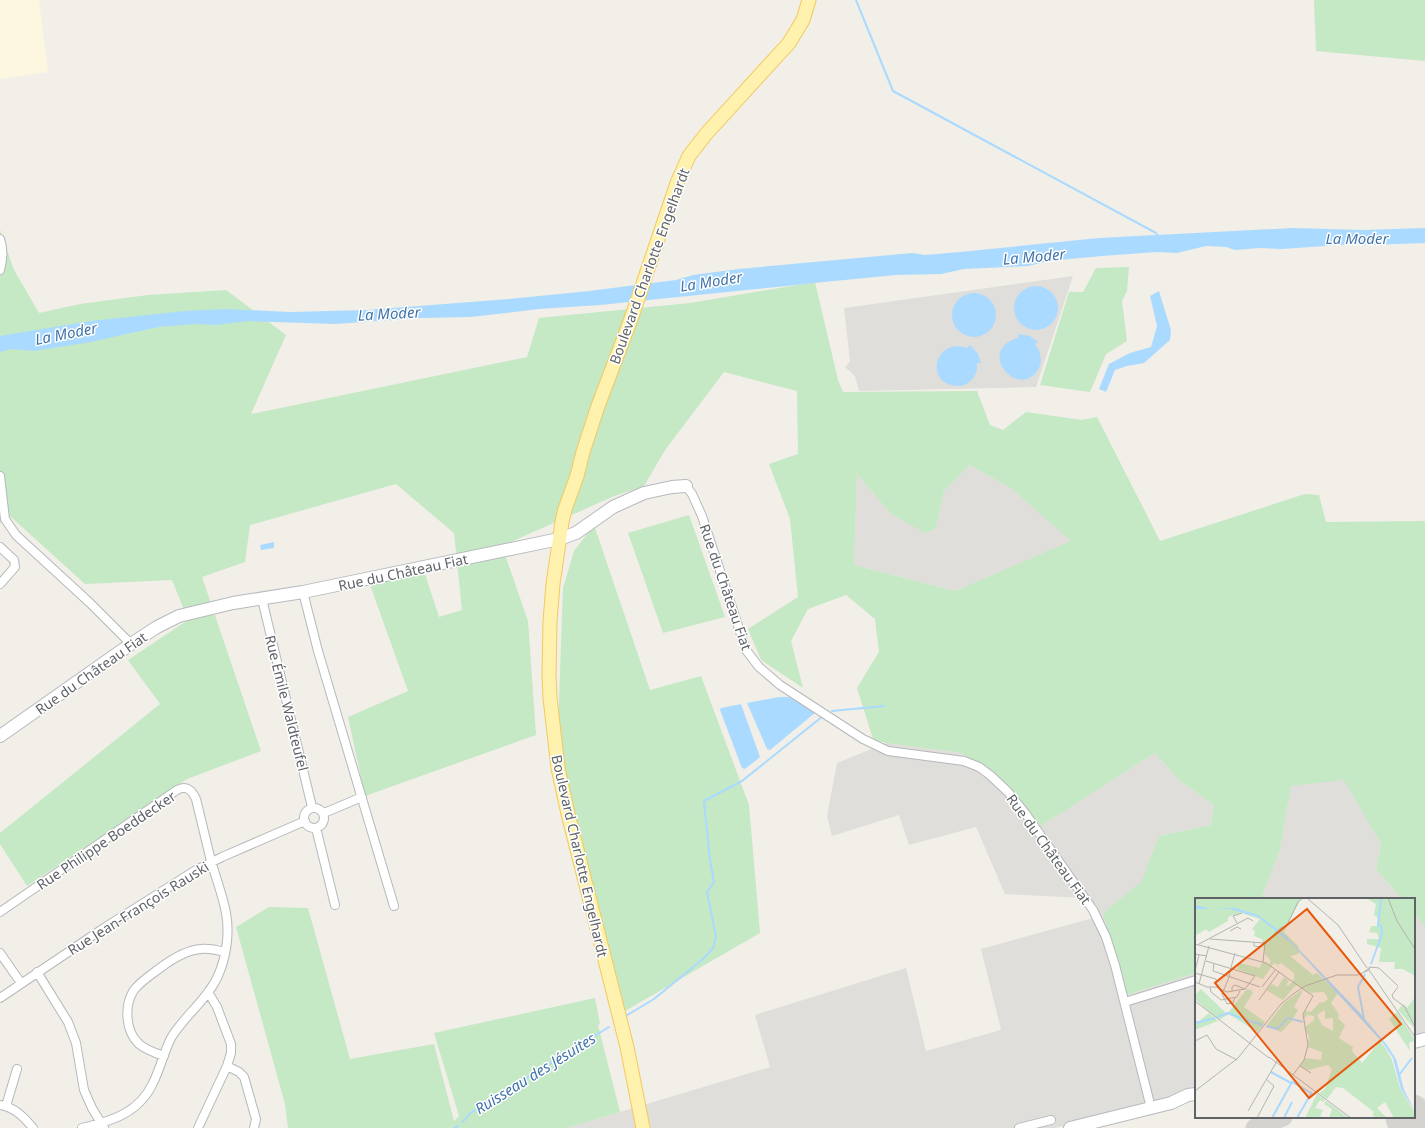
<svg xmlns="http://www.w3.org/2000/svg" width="1425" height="1128" font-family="'Noto Sans',sans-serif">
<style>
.commercial{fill:#fef7e0}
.industrial{fill:#e0deda}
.green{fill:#c5e8c5;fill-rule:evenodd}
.water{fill:#aadaff}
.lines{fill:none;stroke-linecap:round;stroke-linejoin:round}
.stream{stroke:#aadaff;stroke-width:2}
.taxiway{stroke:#d4d3d0;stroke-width:19}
.runway{stroke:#d4d3d0;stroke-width:47}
.street-casing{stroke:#b5b8bc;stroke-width:10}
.secondary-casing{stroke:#b6babf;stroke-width:14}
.primary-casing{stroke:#f2c960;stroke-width:15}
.street{stroke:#fff;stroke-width:8}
.secondary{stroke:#fff;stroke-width:12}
.primary{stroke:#fff2af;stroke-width:13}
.labels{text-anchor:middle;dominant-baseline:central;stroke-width:3;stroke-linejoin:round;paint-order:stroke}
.street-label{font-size:14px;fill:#5f6368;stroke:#fff}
.water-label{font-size:15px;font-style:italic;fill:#4174aa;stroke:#fff}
.inset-river{fill:none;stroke:#aadaff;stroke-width:2}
.inset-road{fill:none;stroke:#b3b3b1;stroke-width:1}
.view{fill:#e8590c;fill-opacity:0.15;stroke:#e8590c;stroke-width:2}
.inset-edge{fill:none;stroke:#5f6368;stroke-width:2}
</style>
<rect width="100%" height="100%" fill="#f1efe8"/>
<path class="commercial" d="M0,0H39L48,72L0,79Z"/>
<path class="industrial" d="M1073,276L1036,387L859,391L855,376L845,367L850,361L844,308Z
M970,465L1012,489L1072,541L955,591L854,565L857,474L890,513L936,527L944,491Z
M886,743L962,753L1041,826L1155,753L1180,781L1214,805L1211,825L1159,836L1141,883L1103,913L1128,995L1196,973V1091L1055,1128H567L770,1067L755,1015L906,968L926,1051L1001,1030L981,949L1093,918L1082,898L1005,894L976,827L909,845L899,815L832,836L827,816L837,763Z
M1344,779L1381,844L1376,869L1402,899H1261L1280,850L1291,786Z
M1414,913L1425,926V1032L1414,1035Z"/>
<path class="green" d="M1314,0H1425V61L1316,51Z
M0,230L14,270L39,313L80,304L148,295L226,290L286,335L251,414L527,357L539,318L690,303L815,282L838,380L843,392L977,391L990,425L1003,430L1026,412L1082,420L1097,417L1160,541L1305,494L1319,495L1326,522L1425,521V926L1414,913V899H1402L1376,869L1381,844L1344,780L1291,786L1280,850L1261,899H1196V973L1127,995L1103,913L1141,882L1159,836L1211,825L1214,805L1180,781L1155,753L1041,826L962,753L886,743L873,739L857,688L879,652L875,619L846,595L808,609L791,641L803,688L761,660L748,629L798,597L790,519L769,464L798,454L797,391L724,372L665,450L644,486L612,497L502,546L528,621L536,735L365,796L348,717L408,691L369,582L424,571L439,617L462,610L454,533L396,484L250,525L245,562L202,577L261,751L187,779L27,886L0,844V833L160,704L128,660L188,620L172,580L85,584L11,517L0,523ZM970,465L1012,489L1071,541L955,591L854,565L857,474L890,513L925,533L936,528L944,491Z
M1129,267L1127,291L1122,301L1127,341L1106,354L1090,392L1040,385L1069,292H1083L1096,268Z
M689,515L725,617L663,633L628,533Z
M594,525L650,690L701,676L749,805L760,933L625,1011L568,790L558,728L563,588L574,551Z
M269,907L308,908L350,1059L434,1044L454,1121L459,1116L434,1033L595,998L600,1024L598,1025L620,1112L567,1128H288L285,1104L236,927Z"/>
<path class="water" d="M1293,228L1363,230L1425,228V243L1371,245L1354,244L1282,249L1259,248L1235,250L1226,247L1206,246L1177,253L1157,252L1102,256L1049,261L1028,266L964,269L941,274L896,275L834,281L600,305L539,309L471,317L421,318L335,324L273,322L248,321L216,325L196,324L158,327L91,342L34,351L12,349L0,352V336L91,321L185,311L227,309L290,312L367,310L509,299L589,291L676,280L693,275L739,269L912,253L925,255L960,252L1099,238Z
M1014 308a22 22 0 1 1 44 0a22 22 0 1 1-44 0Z
M1159,291L1171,330L1170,340L1144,363L1127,366L1115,370L1106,392L1099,389L1109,364L1130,353L1151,347L1157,326L1150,296Z
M952 315a22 22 0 1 1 44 0a22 22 0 1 1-44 0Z
M1018,334L1030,336L1038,342L1035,344C1040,351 1043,359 1039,368C1020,403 974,350 1018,338Z
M970,345L978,354L981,363H977C978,372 974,380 966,384C962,386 956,387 951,385C925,378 937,337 967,348Z
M274,542V548L261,550L260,545Z
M779,697H789L816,712L770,750L767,749L747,703Z
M741,704L760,757L745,769L742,768L720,710L721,708Z"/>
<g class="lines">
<path class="stream" d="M856,0L893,91L1156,233L1158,236
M832,711L884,706
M624,1017L654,999L703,959L713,948L716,937L707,892L714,882L710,860L704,801L742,781L823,716
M463,1122L470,1113L609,1027
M454,1128L458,1126"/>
<path class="taxiway" d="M1255,1128L1283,1117"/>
<path class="runway" d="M1409,1117L1413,1128"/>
<defs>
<path id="street" d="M0,239C4,250 3,259 0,270
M0,476L5,519L16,535L90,603L131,644
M686,486L692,494L702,516L746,650L759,667L780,685L863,739L888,751L964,761L979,767L990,775L1008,792L1025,813L1093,910L1106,937L1115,965L1151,1108
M0,547L14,560L15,567L0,584
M303,592L318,651L394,906
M262,599L312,807
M304 818a10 10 0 1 1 20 0a10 10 0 1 1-20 0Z
M324,813L362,797
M316,828L335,905
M0,912L177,790C186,785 192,790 196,799C201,820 206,840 211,861C216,878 223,896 226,913C230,934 226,959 217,978C206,1001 184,1016 171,1038C164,1052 160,1069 153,1083C139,1113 112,1121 82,1128
M0,953L21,983
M37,972L68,1022L76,1043L84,1090L92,1108L104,1128
M0,998L101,930L196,870L222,857L305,821
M1125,1002L1196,980
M164,1056C155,1053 146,1050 139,1044C125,1031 124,1005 134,990C141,981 151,975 160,968C172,959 186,950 201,949C209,948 217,950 225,952
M227,1066L239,1072L244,1077L256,1119L254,1128
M0,1105C14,1107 24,1117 33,1128
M6,1106L17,1069
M198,1128L227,1066L231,1053V1044L217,1007L208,992
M1019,1128L1051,1120"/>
<path id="secondary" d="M0,736L131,644L157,627L179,616L233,603L303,592L559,539L576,533L613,507L644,493L672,487L686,486
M1414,1042L1425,1039
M1070,1128L1171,1103L1188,1095L1196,1094"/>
<path id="primary" d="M643,1128L627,1047L568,814L558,768L550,698L549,675L550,621L553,584L562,522L565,509L577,476L583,452L598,406L631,319L677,183L689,156L706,134L789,43L803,20L809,0"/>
</defs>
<use href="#street" class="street-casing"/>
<use href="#secondary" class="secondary-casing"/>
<use href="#primary" class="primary-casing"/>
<use href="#street" class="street"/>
<use href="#secondary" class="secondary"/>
<use href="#primary" class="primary"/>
</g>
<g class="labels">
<g class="street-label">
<text transform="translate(649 266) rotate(-70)">Boulevard Charlotte Engelhardt</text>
<text transform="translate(403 572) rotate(-12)">Rue du Château Fiat</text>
<text transform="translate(726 587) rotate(71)">Rue du Château Fiat</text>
<text transform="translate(91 673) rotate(-35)">Rue du Château Fiat</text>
<text transform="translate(287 703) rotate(76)">Rue Émile Waldteufel</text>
<text transform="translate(106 840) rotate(-34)">Rue Philippe Boeddecker</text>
<text transform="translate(1049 849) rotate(54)">Rue du Château Fiat</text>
<text transform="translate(580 856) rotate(77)">Boulevard Charlotte Engelhardt</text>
<text transform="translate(138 908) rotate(-32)">Rue Jean-François Rauski</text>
</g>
<g class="water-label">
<text x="1357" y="238">La Moder</text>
<text transform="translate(1034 256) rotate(-5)">La Moder</text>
<text transform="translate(711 281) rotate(-9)">La Moder</text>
<text transform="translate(389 313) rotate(-3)">La Moder</text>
<text transform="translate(66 333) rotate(-11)">La Moder</text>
<text transform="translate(535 1073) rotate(-32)">Ruisseau des Jésuites</text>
</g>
</g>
<g transform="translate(1195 898)">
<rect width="220" height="220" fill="#f1efe8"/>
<path d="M0,0H106L89,34L103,48L104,56L95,58L118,77L122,75L143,95L136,105L144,116L143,120L150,127L144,140L158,149L157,153L167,165L185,143L191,151L197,162L205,190L220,215V220H199L190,204L182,210L192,220H181L177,217L179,214L148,190L141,189L132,201L124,195L130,191L137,171L133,167L113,172L105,168L110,160L126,162L127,154L113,149L114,138L109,130L119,122V118L112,117L109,121L108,116L110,113L116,114L125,104L128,105L133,101L129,94L115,95L101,87L88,102L71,92L77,86L83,89L89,79L94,83L91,87L93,88L99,82V75L86,65L83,67L79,65L68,81L42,71L44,65L65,70L67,64L74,66L76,63L70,56L67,41L59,38L60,33L57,31L65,21L46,15L33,19V23L14,34L11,31L0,38ZM130,112V121L138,120V133L127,127L122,117ZM171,0H220V78L208,71H199L200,64H184L186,50L172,46V41H184L182,35L174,34L176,28H183L184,20L179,17L181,6ZM6,91L32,116L52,91L56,92L58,95L49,109L70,124L62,134L34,116L24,122L0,101V97ZM105,93H108L99,109L103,112L96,124L86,134L71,128L90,104ZM220,99V131L203,112L208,106L212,110ZM202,114L220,142L214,145L215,153L194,121ZM14,115L23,123L0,132V122L3,124ZM122,196L130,202L129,204L125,202L120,210L128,212L125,218L130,220H110ZM131,203L154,220H134L137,211L129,206Z" fill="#c5e8c5" fill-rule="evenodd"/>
<path d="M0,7L16,11L40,10L63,17L92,39L165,115L192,147L201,161L209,192L220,213L206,191L198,160L188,145L96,45L63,19L35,11H1Z" fill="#aadaff"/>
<path class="inset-river" d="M176,66L187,36L186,28L183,27L186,0M22,119L33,115L51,122M169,121L163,89L170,76M51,122L68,127M0,125L20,120M71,128L82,131L93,120L108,124M76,174L96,185M204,177L217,160M77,220L97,184L116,195M89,220L97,204M102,220L117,194"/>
<path class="inset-road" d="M112,0L143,27L172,70M193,0L202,23L220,51M42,25L38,18L47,15M35,33L42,29L46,31M15,41L70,45M59,44V48L66,49L68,45M0,46L71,65L118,98L108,116L113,147L109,162L98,177M4,46L53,20L58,23M0,56L12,58M68,64L70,45L84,31L92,27L103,4L108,0M19,65L18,73L65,89M175,69L184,70L203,88M174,72L220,139M0,73L4,57M0,75L21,81L22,89M34,77L40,55M35,77L27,96L32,106L38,105L40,99M0,84L12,89H21L32,94L50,91L60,78L11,63M4,86L14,48M15,89L16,94L26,102L42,99L45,93M67,89L81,71M37,93V89L40,87L50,91M198,100L210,109L220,129M198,100L197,97L203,89M64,102L84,74M0,103L74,160M0,143L12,137L21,151L42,162M74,159L156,220M105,168L116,175M0,193L43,160L86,106L98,96L110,88L142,77H163L174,72L175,69L169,74M53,213L82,163M62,220L79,188L71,181"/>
<path class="view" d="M112,11L206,126L114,200L20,85Z"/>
<rect width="220" height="220" class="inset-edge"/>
</g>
</svg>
